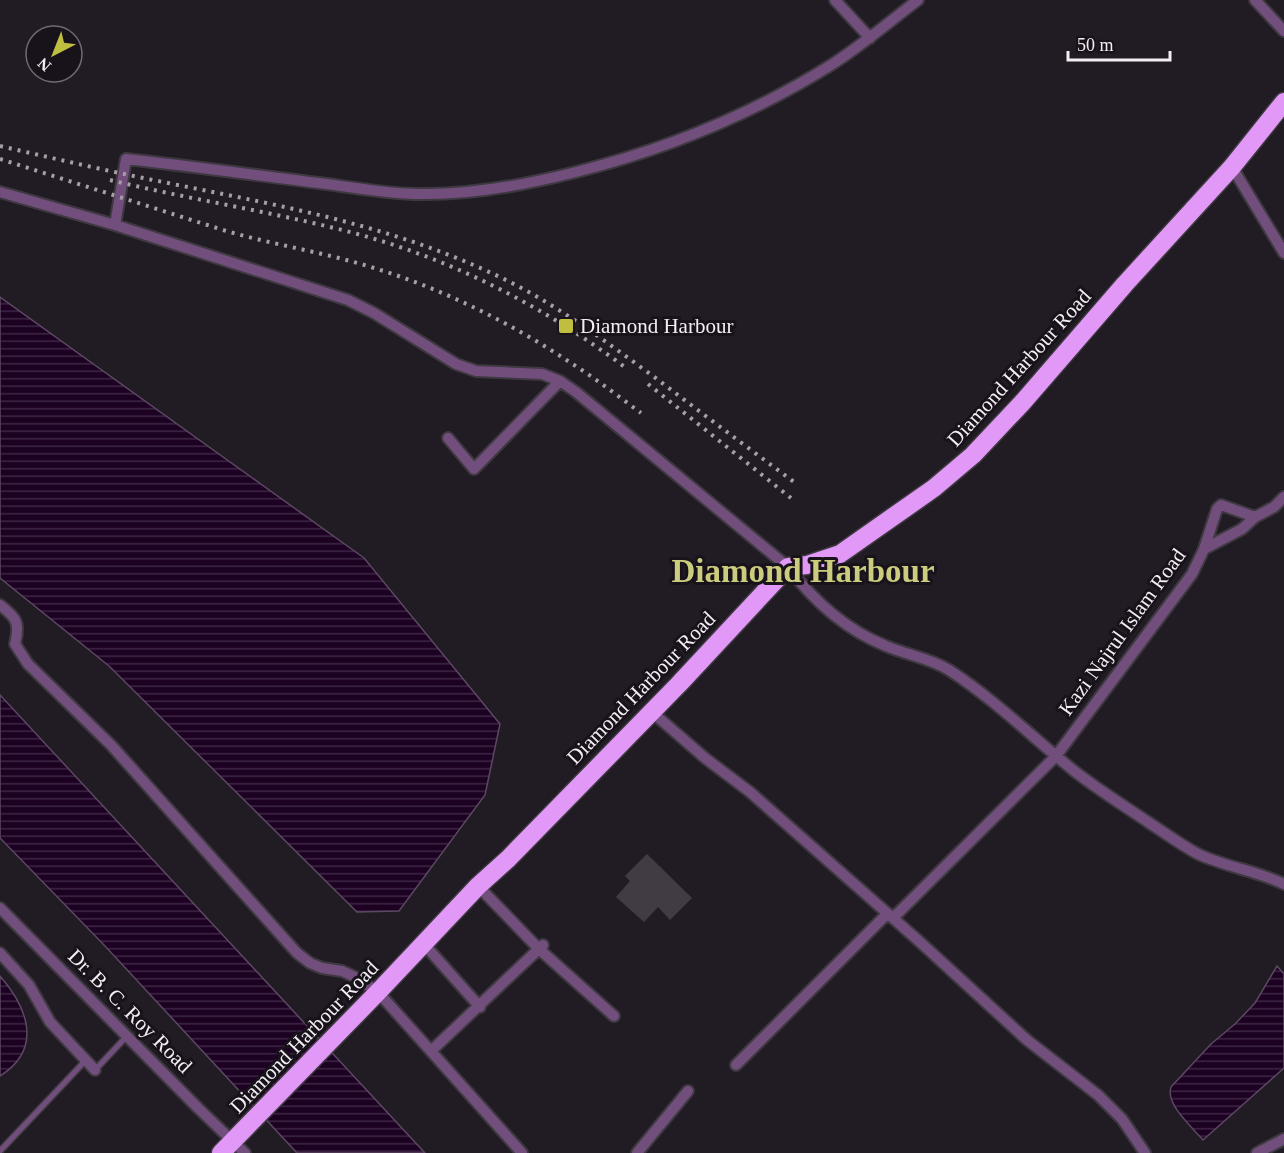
<svg xmlns="http://www.w3.org/2000/svg" width="1284" height="1153" font-family="'Times New Roman',serif">
<style>
.water{fill:url(#water-rules);stroke:#5c4862;stroke-width:1.5}
.building{fill:#413b43}
.lines{fill:none;stroke-linecap:round;stroke-linejoin:round}
.lane-casing{stroke:#3e3940;stroke-width:8}
.street-casing{stroke:#3e3940;stroke-width:14}
.highway-casing{stroke:#3e3940;stroke-width:21}
.lane{stroke:#724e7d;stroke-width:5}
.street{stroke:#724e7d;stroke-width:10}
.highway{stroke:#e198f6;stroke-width:18}
.rail{stroke:#a5a0a6;stroke-width:4;stroke-dasharray:3 6;stroke-linecap:butt}
.poi-dot{fill:#c0be41;stroke:#18121a;stroke-width:2}
.labels{text-anchor:middle;dominant-baseline:central;stroke-width:6;stroke-linejoin:round;paint-order:stroke}
.poi-label{font-size:21px;fill:#f3eef4;stroke:#18121a;text-anchor:start}
.street-label{font-size:21px;fill:#f3eef4;stroke:#18121a}
.town-label{font-size:33px;font-weight:bold;fill:#cccc7e;stroke:#18121a}
</style>
<defs>
<pattern id="water-rules" width="6" height="5" patternUnits="userSpaceOnUse" patternTransform="scale(1.5)"><rect width="6" height="5" fill="#1c0123"/><path d="M0 2.5h6" fill="none" stroke="#3d2644"/></pattern>
</defs>
<rect width="100%" height="100%" fill="#211b23"/>
<path class="water" d="M0,297L364,558L500,724L485,795L399,911L357,912L109,666L0,578Z
M0,695L425,1153H297L105,946L0,838Z
M1277,966L1284,974V1068L1203,1140C1192,1127 1165,1104 1171,1087L1211,1044L1235,1024L1255,1003Z
M0,976C28,1008 43,1049 0,1076Z"/>
<path class="building" d="M647,854L692,898L670,920L658,907L644,922L616,897L630,881L625,876Z"/>
<g class="lines">
<defs>
<path id="lane" d="M95,1070L127,1036
M0,1151L86,1060"/>
<path id="street" d="M835,0L870,38
M1255,0L1284,31
M1232,167L1284,253
M0,192L115,225L348,300L374,313L456,364L476,371L542,374L560,381L576,392L788,567C813,600 846,630 886,646C907,655 930,658 949,670C994,699 1032,737 1073,770C1097,789 1123,805 1148,822C1165,833 1181,845 1198,854C1226,867 1257,871 1284,884
M115,225L126,159C190,166 255,175 319,183C352,187 386,194 419,194C472,195 525,185 576,172C667,149 751,115 831,65C861,46 889,22 918,0
M448,438L474,469L560,381
M1204,549L1217,509L1221,505L1255,517L1274,507L1284,497
M0,605C17,618 20,623 15,644L28,664L111,745L297,953L310,963L322,968L342,971L355,977L378,992L522,1153
M652,712L705,758L750,792L920,942L1027,1040L1098,1095L1122,1119L1145,1153
M478,886L539,949L614,1016
M0,908L198,1108L245,1153
M893,918L1056,756L1192,574L1204,549L1242,529L1255,517
M423,943L480,1007
M0,953L29,985L50,1022L95,1070
M431,1051L543,945
M736,1065L887,914
M637,1153L688,1091
M1257,1153L1284,1139"/>
<path id="highway" d="M221,1153L378,992L478,886L508,859L679,684L788,567L807,565L840,554L934,488L973,455L1022,403L1125,284L1232,167L1284,102"/>
</defs>
<use href="#lane" class="lane-casing"/>
<use href="#street" class="street-casing"/>
<use href="#highway" class="highway-casing"/>
<use href="#lane" class="lane"/>
<use href="#street" class="street"/>
<use href="#highway" class="highway"/>
<path class="rail" d="M0,146C56,159 112,172 168,183C287,207 400,227 510,282C563,309 609,344 657,379C704,415 751,450 798,485
M0,159L223,230C273,245 324,252 374,268C443,289 511,323 571,363C595,378 618,396 641,413
M110,180C188,199 268,211 346,231C448,257 542,305 626,368
M648,384L791,498"/>
</g>
<rect class="poi-dot" x="558" y="318" width="16" height="16" rx="3"/>
<g class="labels">
<g class="poi-label">
<text x="580" y="326">Diamond Harbour</text>
</g>
<g class="street-label">
<text transform="translate(1019 368) rotate(-48)">Diamond Harbour Road</text>
<text transform="translate(1122 632) rotate(-54)">Kazi Najrul Islam Road</text>
<text transform="translate(641 688) rotate(-46)">Diamond Harbour Road</text>
<text transform="translate(130 1011) rotate(45)">Dr. B. C. Roy Road</text>
<text transform="translate(304 1037) rotate(-46)">Diamond Harbour Road</text>
</g>
<g class="town-label">
<text x="803" y="571">Diamond Harbour</text>
</g>
</g>
<g transform="translate(54 54) rotate(222)"><circle r="28" fill="#18121a" stroke="#706a71" stroke-width="1.5"/>
<path d="M0-4.5L10 22L0 15L-10 22Z" fill="#c0be41"/>
<text y="-9" font-size="16" font-weight="bold" text-anchor="middle" fill="#f3eef4">N</text>
</g>
<path d="M1068 51v9h102v-9" fill="none" stroke="#f3eef4" stroke-width="3"/>
<text x="1077" y="51" font-size="18" fill="#f3eef4" stroke="#18121a" stroke-width="4.5" paint-order="stroke">50 m</text>
</svg>
